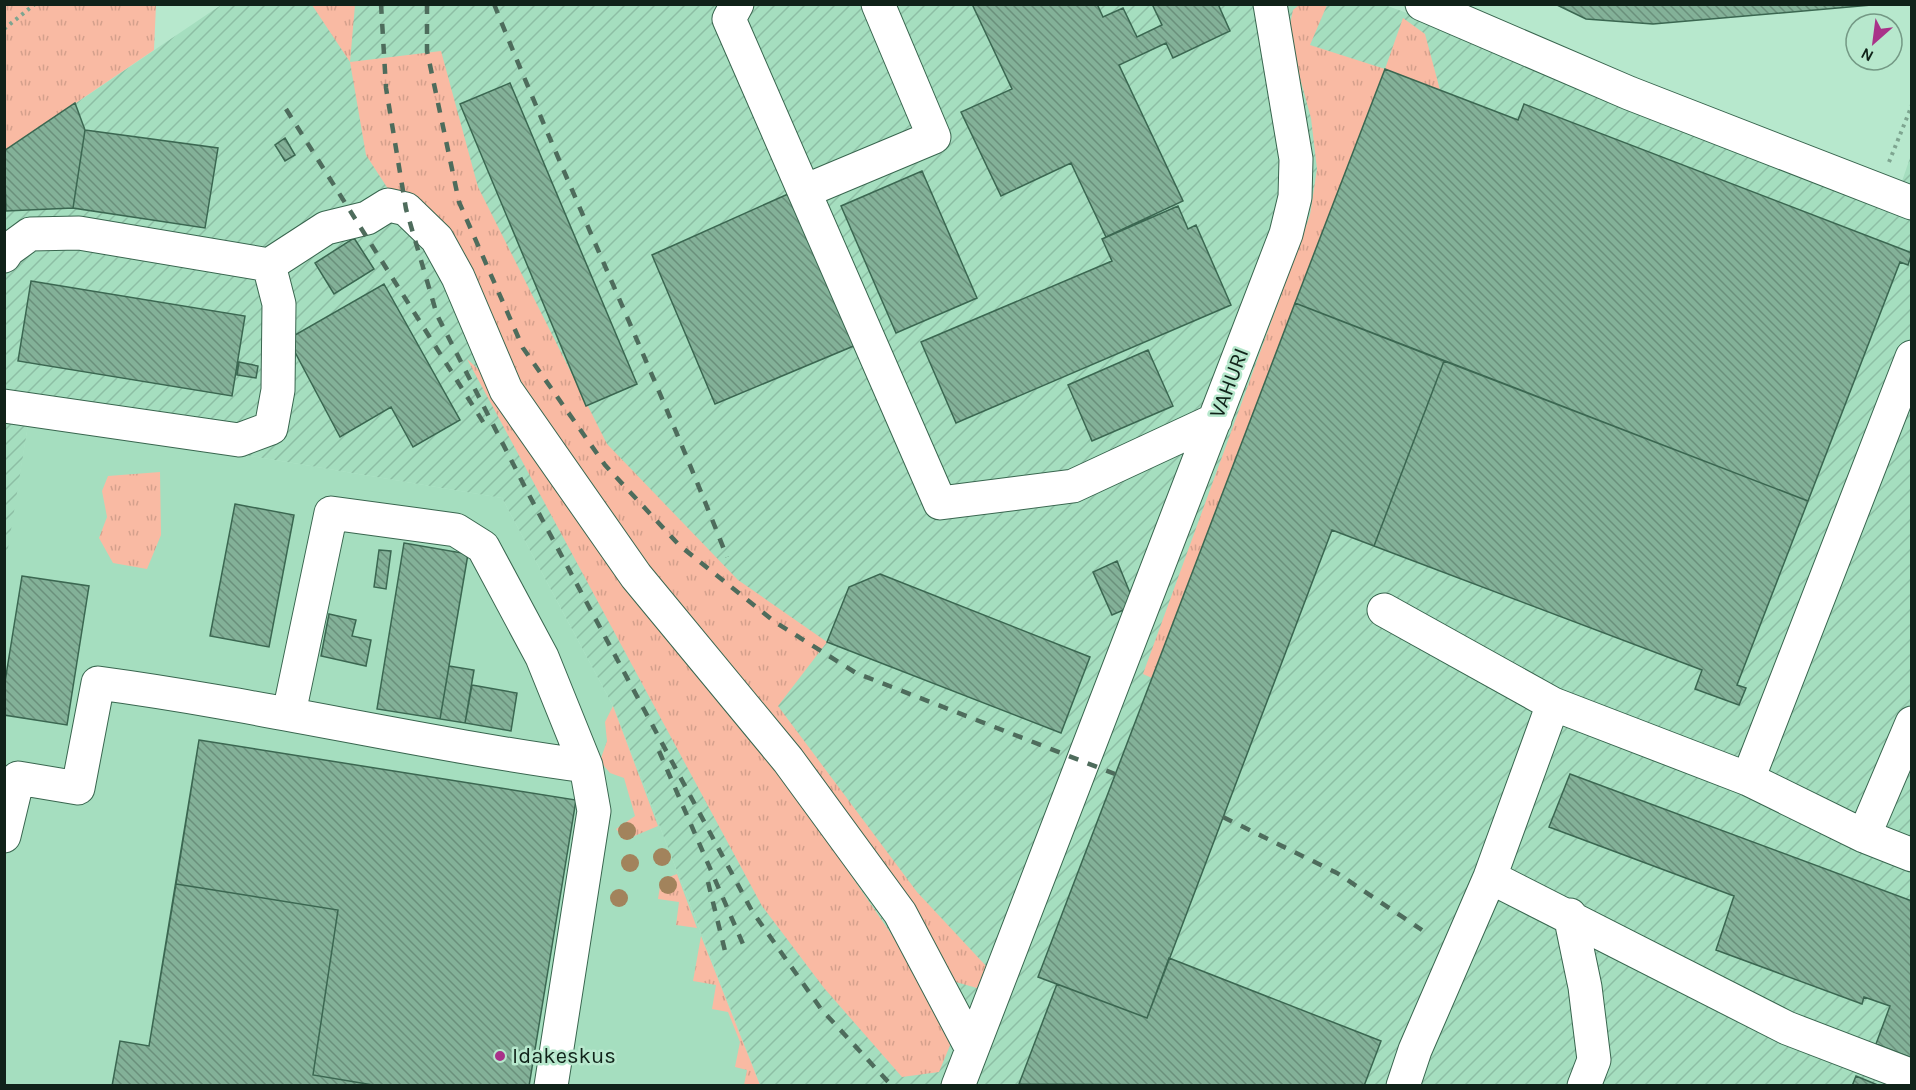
<svg xmlns="http://www.w3.org/2000/svg" width="1916" height="1090" font-family="Karla,sans-serif">
<style>
.built{fill:#a5debf}
.industrial{fill:url(#industrial-furrows)}
.grass{fill:url(#grass-tufts)}
.building{fill:url(#building-back-hatch);stroke:#3b6751;stroke-width:1.5}
.lines{fill:none;stroke-linecap:round;stroke-linejoin:round}
.minor-casing{stroke:#39664f;stroke-width:35}
.path{stroke:#7ea590;stroke-width:4;stroke-dasharray:3 4.5;stroke-linecap:butt}
.minor{stroke:#fff;stroke-width:33}
.rail{stroke:#4e6c5c;stroke-width:4.5;stroke-dasharray:10 10;stroke-linecap:butt}
.tree{fill:#a2835c}
.poi-dot{fill:#a93289;stroke:#b7e8cd;stroke-width:2}
.labels{text-anchor:middle;dominant-baseline:central;stroke-width:5;stroke-linejoin:round;paint-order:stroke}
.street-label{font-size:22px;fill:#102219;stroke:#b7e8cd}
.poi-label{font-size:22px;fill:#102219;stroke:#b7e8cd;text-anchor:start}
</style>
<defs>
<pattern id="industrial-furrows" width="10" height="10" patternUnits="userSpaceOnUse" patternTransform="scale(1.5)"><rect width="10" height="10" fill="#a5debf"/><path d="M-1 1l2-2M0 10L10 0M9 11l2-2" fill="none" stroke="#8dbea4"/></pattern>
<pattern id="grass-tufts" width="24" height="20" patternUnits="userSpaceOnUse" patternTransform="scale(1.5)"><rect width="24" height="20" fill="#f9baa3"/><path d="M3 7l-1-3M5 7V3M7 7l1-3M15 17l-1-3M17 17v-4M19 17l1-3" fill="none" stroke="#d4a08c"/></pattern>
<pattern id="building-back-hatch" width="6" height="6" patternUnits="userSpaceOnUse" patternTransform="scale(1.5)"><rect width="6" height="6" fill="#83b198"/><path d="M-1 5l2 2M0 0l6 6M5-1l2 2" fill="none" stroke="#6a907b"/></pattern>
</defs>
<rect width="100%" height="100%" fill="#b7e8cd"/>
<path class="built" d="M29,419L502,498L613,706L760,1085L5,1086L4,567Z"/>
<path class="industrial" d="M221,5H1385L1898,193L1911,155V1085H760L613,706L502,498L29,419L5,567V151Z"/>
<path class="grass" d="M5,5H156L154,50L5,151Z
M312,5H355L350,62L441,51L478,187L607,444L738,580L827,642L778,706L917,892L987,967L977,988L945,979L602,515L575,459L515,384L366,155L350,62Z
M1299,5H1327L1310,45L1385,69L1403,18L1425,34L1440,90L1385,69L1152,678L1143,674L1310,215L1317,169L1311,118L1288,34L1293,10Z
M467,359L489,379L756,737L894,938L951,1043L939,1072L902,1077L824,988L762,906Z
M160,472L161,535L147,569L113,563L99,538L107,517L102,491L108,476Z
M613,706L658,826L625,840L616,829L635,816L624,778L610,773L600,761L607,741L605,722Z
M677,874L697,928L676,925L679,902L658,899L661,880Z
M701,936L760,1085H744L747,1070L735,1067L740,1042L728,1012L712,1009L716,985L693,981Z"/>
<path class="building" d="M972,4H1097L1103,17L1123,8L1137,37L1162,25L1152,4H1218L1230,31L1173,58L1166,43L1119,65L1183,201L1106,237L1071,163L1001,196L961,112L1012,89Z
M1555,4H1883L1653,24L1586,19Z
M1385,69L1518,120L1524,104L1912,253L1908,265L1900,262L1808,501L1295,303Z
M510,83L637,384L586,406L460,104Z
M75,103L85,130L73,208L6,211L4,151Z
M85,130L218,148L205,228L73,208Z
M285,138L295,155L285,161L275,145Z
M922,171L977,298L896,333L841,206Z
M788,194L856,345L715,404L652,255Z
M1178,206L1188,229L1196,225L1231,305L956,423L921,342L1112,261L1102,239Z
M354,238L374,269L334,294L315,263Z
M31,281L245,316L232,396L18,361Z
M384,284L460,420L413,447L391,407L340,437L288,339Z
M1295,303L1444,361L1374,546L1332,530L1147,1018L1038,977Z
M1148,350L1173,406L1092,441L1068,385Z
M1444,361L1808,501L1737,685L1746,688L1739,705L1695,689L1702,670L1374,546Z
M239,362L258,366L256,378L237,375Z
M235,504L294,515L269,647L210,636Z
M404,543L468,554L440,719L377,709Z
M379,550L391,551L386,589L374,587Z
M1117,561L1135,605L1112,615L1093,572Z
M880,574L1090,657L1061,733L827,642L849,587Z
M22,576L89,586L67,725L4,715V688Z
M329,614L356,620L352,636L371,640L366,666L321,656Z
M449,666L474,670L465,723L440,719Z
M472,685L517,693L511,731L465,723Z
M199,740L576,800L529,1086H112L120,1041L149,1046Z
M199,740L576,800L529,1086H379L313,1075L338,910L176,884Z
M1570,774L1912,901V1058L1876,1044L1890,1006L1864,997L1862,1004L1716,950L1734,896L1549,827Z
M176,884L338,910L313,1075L379,1086H112L120,1041L149,1046Z
M1169,958L1381,1041L1364,1086L1019,1084L1057,984L1147,1018Z
M1856,1076L1880,1086H1852Z"/>
<g class="lines">
<defs>
<path id="minor" d="M737,4L729,19L940,503L1073,486L1215,420
M1422,4L1629,93L1912,203
M805,191L934,137L878,4
M4,256L8,250L30,234L79,233L269,265L326,228L367,218L388,205L406,209L437,239L458,277L506,390L636,576L788,760L900,913L972,1049
M4,406L239,440L271,428L278,390L279,304L269,265
M1384,610L1553,704L1748,779L1864,836
M1553,704L1490,877L1787,1028L1912,1076
M289,713L331,513L456,530L483,547L542,657L586,766
M1912,723L1864,836L1912,855
M1748,779L1912,357
M4,836L18,778L78,788L98,683C262,705 423,744 586,766L594,811L551,1086
M1570,915L1585,987L1594,1060L1584,1086
M958,1086L1286,234L1295,197L1296,159L1270,4
M1403,1086L1415,1050L1490,877"/>
</defs>
<use href="#minor" class="minor-casing"/>
<path class="path" d="M4,29L35,4
M1889,162L1912,105"/>
<use href="#minor" class="minor"/>
<path class="rail" d="M381,4L386,88L406,209L437,315L528,493L752,911L821,1009L892,1086
M427,4V51L459,202L523,348L605,465L679,545L775,622L856,673L1115,774
M494,4C569,190 654,371 727,557
M286,109L485,425
M659,751L746,951
M1223,817L1337,873L1422,930
M708,882L726,955"/>
</g>
<g class="tree">
<circle cx="627" cy="831" r="9"/>
<circle cx="662" cy="857" r="9"/>
<circle cx="630" cy="863" r="9"/>
<circle cx="668" cy="885" r="9"/>
<circle cx="619" cy="898" r="9"/>
</g>
<circle class="poi-dot" cx="500" cy="1056" r="6"/>
<g class="labels">
<g class="street-label">
<text transform="translate(1229 383) rotate(-69)">VAHURI</text>
</g>
<g class="poi-label">
<text x="512" y="1056">Idakeskus</text>
</g>
</g>
<rect width="1916" height="1090" fill="none" stroke="#102219" stroke-width="12"/>
<g transform="translate(1874 42) rotate(208)"><circle r="28" fill="#b7e8cd" stroke="#749985" stroke-width="1.5"/>
<path d="M0-4.5L10 22L0 15L-10 22Z" fill="#a93289"/>
<text y="-9" font-size="16" font-weight="bold" text-anchor="middle" fill="#102219">N</text>
</g>
</svg>
